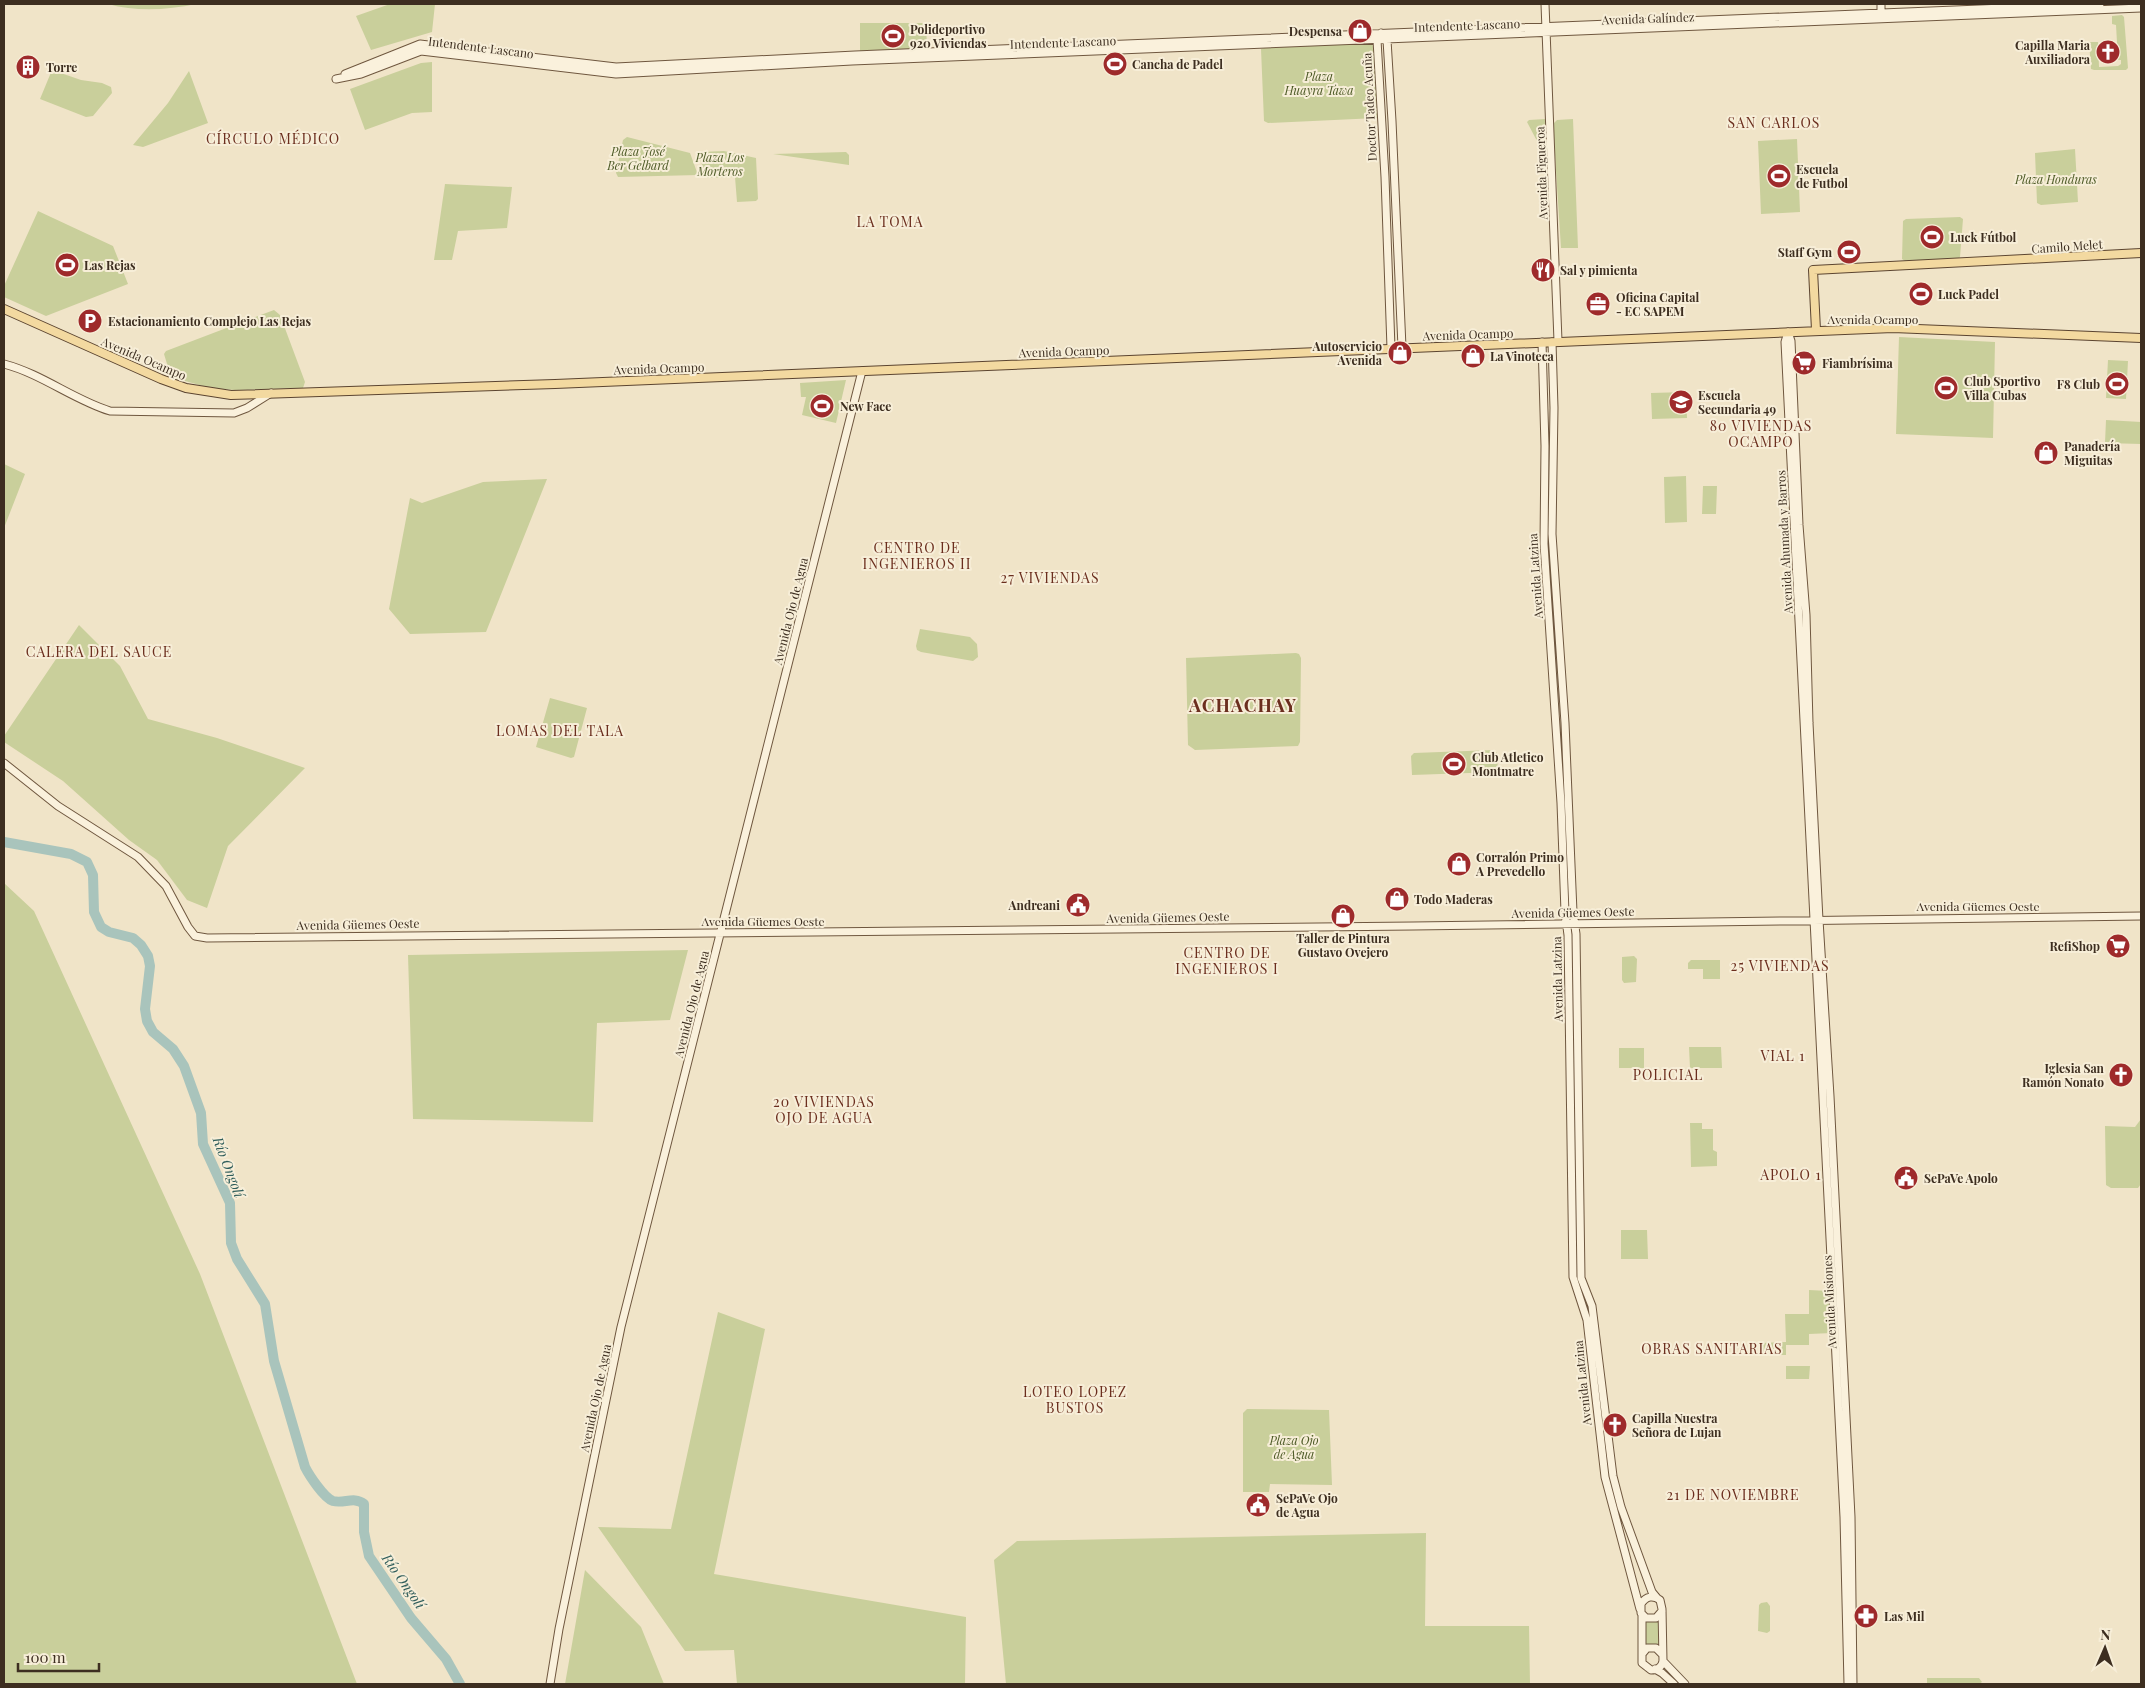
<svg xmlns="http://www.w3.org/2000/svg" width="2145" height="1688" font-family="'Playfair Display',serif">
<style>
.green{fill:#c9cf9b}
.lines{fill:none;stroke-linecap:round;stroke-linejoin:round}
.river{stroke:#a9c4bc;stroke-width:10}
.secondary-casing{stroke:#6f573f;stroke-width:9}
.primary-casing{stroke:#5b4430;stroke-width:10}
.secondary{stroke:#faf1dc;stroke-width:7}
.primary{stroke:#f3d9a0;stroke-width:8}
.labels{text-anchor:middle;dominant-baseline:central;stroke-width:4;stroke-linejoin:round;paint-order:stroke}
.street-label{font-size:12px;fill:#3d2e20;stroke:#f7eed8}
.poi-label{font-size:12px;font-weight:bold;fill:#3d2e20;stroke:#f7eed8;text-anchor:start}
.park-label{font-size:12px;font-style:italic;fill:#4d5a26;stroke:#f7eed8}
.neighbourhood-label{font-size:14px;letter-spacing:1px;fill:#6b2e1e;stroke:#f7eed8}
.water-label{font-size:14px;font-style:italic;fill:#2f5d5a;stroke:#f7eed8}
.district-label{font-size:18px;font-weight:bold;letter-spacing:1px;fill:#6b2e1e;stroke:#f7eed8}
</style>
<rect width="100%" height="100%" fill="#f0e4c8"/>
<path class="green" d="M108,4H196C168,10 136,12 108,4Z
M390,4H435L432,32L371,50L356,16Z
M2122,15L2124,17L2128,68L2126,70H2094L2091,69L2089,42H2098L2099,67L2118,66L2121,64V60H2118L2116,25L2112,24V16Z
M860,23H926L927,48L860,52Z
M1369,43L1372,44L1374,49L1377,118L1268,123L1264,121L1261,49L1264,48Z
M432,62V112L412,113L365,130L350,89L421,63Z
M52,70L81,80L102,83L111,87L112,93L93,116L86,117L40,99Z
M189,71L208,123L143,147L133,145L168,103Z
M1545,119L1546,121L1547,160L1527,122L1529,120Z
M1573,119L1578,248H1561L1553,124L1557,120Z
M627,137L690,153L698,175L618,177L616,173L623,140Z
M1797,139L1800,212L1761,214L1758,141Z
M2075,149L2078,202L2041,205L2037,203L2035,153Z
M724,151L756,158L758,199L756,201L737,202L735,177L707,178L698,154L700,152Z
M846,152L849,155V165L773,154Z
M445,184L512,187L507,228L458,231L452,260H434Z
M38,211L113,246L128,284L46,316L4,297V286Z
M1960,217L1963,219L1960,257L1958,259L1905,261L1902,259L1903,221L1906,219Z
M274,310L280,315L305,382L303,388L235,390L210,388L171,377L164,354L166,351Z
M1899,337L1995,342L1993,438L1896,434Z
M2108,360L2128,361L2126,399L2106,398Z
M846,380L836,423L802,415L806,397H801L800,383Z
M1686,392L1687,418L1652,419L1651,393Z
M2106,420L2141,422V444L2105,443Z
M4,464L25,474L4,528Z
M1686,476L1687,522L1665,523L1664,477Z
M547,479L486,632L410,634L389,609L410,498L422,503L483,482Z
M1703,486H1717L1716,514H1702Z
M79,625L120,666L148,719L217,738L305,768L228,846L207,908L187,900L157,860L129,840L63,781L4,742V736Z
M920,629L970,637L977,644L978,657L973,661L921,652L917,650L916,646Z
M1296,653L1299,654L1301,658L1300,742L1298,746L1195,750L1188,745L1186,658Z
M550,698L587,708L574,757L571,758L536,747Z
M1494,750L1497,753L1498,772L1412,775L1411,756L1414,753Z
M4,883L34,911L200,1274L357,1684H4Z
M688,950L670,1020L597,1023L593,1122L413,1119L408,955Z
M1634,956L1637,959L1636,982L1624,983L1622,980V957Z
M1691,960H1720V979H1703V969H1688V963Z
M1689,1047H1721L1722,1068H1690Z
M1619,1048H1644V1068H1619Z
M2141,1119V1184L2138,1188H2111L2106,1185L2105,1126L2135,1127Z
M1690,1123H1702V1129H1713V1150L1717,1152V1166L1691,1167Z
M1621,1230H1647L1648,1259H1621Z
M1809,1290L1828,1291L1832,1333L1809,1334V1345H1786V1355H1760V1343L1786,1342L1785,1314H1809Z
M718,1312L765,1329L714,1574L966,1617L965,1684H737L734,1650L685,1651L598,1527L671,1529Z
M1786,1366H1810L1809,1379H1786Z
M1247,1409L1329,1410L1332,1485L1270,1484L1269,1492H1243V1413Z
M1426,1533L1425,1626H1529L1530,1684H1006L994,1560L1017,1541Z
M585,1570L641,1627L664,1684H565Z
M1767,1602L1770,1606V1631L1767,1633L1758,1631L1759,1605L1761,1603Z
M1660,1618V1646L1652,1644L1644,1647V1619Z
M1927,1678H1979L1982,1682L1979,1684H1927Z"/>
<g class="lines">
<path class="river" d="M4,842L71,854L87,862L93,875L94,912L101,927L109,932L133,938L141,945L148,956L150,966L145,1009L147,1021L153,1032L173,1049L184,1066L201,1113L203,1144L230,1203L231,1243L237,1259L265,1304L274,1361L305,1467C309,1475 324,1498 333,1501C344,1504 354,1496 364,1504V1532L369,1556L411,1618L446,1659L460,1684"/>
<defs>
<path id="secondary" d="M1545,4L1558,341
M1881,4V13L1884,16
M345,74L420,44L616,67L855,55L2100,4
M336,79L361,74L421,51L616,74L852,61L2141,8
M1788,332L1791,341L1799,525L1806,615L1809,723L1819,920L1830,1096L1851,1517L1853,1684
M1788,332L1785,342L1844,1517L1848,1684
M1542,342L1545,446L1544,544L1561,803L1565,912L1568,935L1573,1277L1587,1320L1605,1477L1640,1609
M1552,342L1554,408L1552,534L1565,723L1573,912L1576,934L1581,1278L1592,1306L1613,1476L1621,1507L1652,1592L1657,1598
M1391,348L1385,177L1377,40L1381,33L1387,40L1392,121L1402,347
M4,364C42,374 74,400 110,411L234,413L247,408L271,393
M4,763L58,806L138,857L166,886L188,927L195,936L207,938L1413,926L2141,916
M1662,1611L1656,1618H1646L1641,1613V1604C1646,1596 1653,1595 1660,1600L1662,1609L1663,1661C1662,1667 1657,1670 1651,1670L1642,1663V1654L1647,1648H1656L1662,1654
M1642,1655V1615
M1663,1661L1685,1684
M1655,1669L1662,1673L1674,1684
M550,1684L559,1629L621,1327L862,371"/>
<path id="primary" d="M4,309L161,379L186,388L231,395L555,384L1893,328L2141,338
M1816,330L1813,270L2141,253"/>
</defs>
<use href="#secondary" class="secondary-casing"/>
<use href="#primary" class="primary-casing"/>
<use href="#secondary" class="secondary"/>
<use href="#primary" class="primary"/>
</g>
<defs>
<symbol id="shop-disc" viewBox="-11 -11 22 22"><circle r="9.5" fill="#9e2a2b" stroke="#f7eed8"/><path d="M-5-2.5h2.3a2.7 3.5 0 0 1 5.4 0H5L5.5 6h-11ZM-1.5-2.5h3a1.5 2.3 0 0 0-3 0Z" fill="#fff"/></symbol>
<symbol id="stadium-disc" viewBox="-11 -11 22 22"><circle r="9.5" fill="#9e2a2b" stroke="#f7eed8"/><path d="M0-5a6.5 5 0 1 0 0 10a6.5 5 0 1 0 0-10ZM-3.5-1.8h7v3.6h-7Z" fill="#fff"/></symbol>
<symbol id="church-disc" viewBox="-11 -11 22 22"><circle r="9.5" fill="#9e2a2b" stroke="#f7eed8"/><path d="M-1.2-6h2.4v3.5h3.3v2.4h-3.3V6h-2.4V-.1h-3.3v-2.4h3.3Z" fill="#fff"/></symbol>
<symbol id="building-disc" viewBox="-11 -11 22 22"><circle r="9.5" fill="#9e2a2b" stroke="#f7eed8"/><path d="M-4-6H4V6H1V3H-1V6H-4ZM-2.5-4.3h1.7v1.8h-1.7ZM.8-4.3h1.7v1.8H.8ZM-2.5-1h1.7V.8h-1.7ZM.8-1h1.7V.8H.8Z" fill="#fff"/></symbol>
<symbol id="restaurant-disc" viewBox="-11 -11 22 22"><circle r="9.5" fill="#9e2a2b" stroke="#f7eed8"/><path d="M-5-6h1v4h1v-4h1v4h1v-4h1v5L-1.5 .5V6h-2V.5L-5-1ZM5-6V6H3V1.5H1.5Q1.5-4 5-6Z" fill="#fff"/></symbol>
<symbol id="office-disc" viewBox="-11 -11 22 22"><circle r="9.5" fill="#9e2a2b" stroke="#f7eed8"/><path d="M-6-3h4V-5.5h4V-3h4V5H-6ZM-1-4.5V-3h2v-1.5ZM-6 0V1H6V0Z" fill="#fff"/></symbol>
<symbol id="parking-disc" viewBox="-11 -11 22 22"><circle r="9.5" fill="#9e2a2b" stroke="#f7eed8"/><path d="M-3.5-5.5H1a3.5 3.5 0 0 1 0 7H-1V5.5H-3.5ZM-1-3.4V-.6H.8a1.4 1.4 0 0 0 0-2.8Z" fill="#fff"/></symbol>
<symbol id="supermarket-disc" viewBox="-11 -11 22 22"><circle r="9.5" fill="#9e2a2b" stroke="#f7eed8"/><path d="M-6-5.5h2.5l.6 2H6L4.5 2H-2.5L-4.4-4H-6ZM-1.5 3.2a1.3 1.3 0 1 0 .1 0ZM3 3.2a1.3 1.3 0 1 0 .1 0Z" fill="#fff"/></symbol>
<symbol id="school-disc" viewBox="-11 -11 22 22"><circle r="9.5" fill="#9e2a2b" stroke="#f7eed8"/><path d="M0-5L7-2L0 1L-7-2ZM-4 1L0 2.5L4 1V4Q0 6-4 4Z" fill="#fff"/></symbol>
<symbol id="civic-disc" viewBox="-11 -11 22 22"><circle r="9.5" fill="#9e2a2b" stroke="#f7eed8"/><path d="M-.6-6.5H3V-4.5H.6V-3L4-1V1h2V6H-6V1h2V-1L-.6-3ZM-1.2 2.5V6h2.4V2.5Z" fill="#fff"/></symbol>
<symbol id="pharmacy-disc" viewBox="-11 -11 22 22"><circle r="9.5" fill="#9e2a2b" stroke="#f7eed8"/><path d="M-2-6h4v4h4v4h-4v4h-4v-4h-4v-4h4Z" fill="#fff"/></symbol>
</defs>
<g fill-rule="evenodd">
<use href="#shop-disc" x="1346" y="17" width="28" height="28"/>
<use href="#stadium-disc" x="879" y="22" width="28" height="28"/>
<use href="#church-disc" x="2094" y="38" width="28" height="28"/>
<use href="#stadium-disc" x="1101" y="50" width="28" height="28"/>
<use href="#building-disc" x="14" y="53" width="28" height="28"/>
<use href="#stadium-disc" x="1765" y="162" width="28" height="28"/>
<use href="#stadium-disc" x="1918" y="223" width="28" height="28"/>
<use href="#stadium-disc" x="1835" y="238" width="28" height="28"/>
<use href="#stadium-disc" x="53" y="251" width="28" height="28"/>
<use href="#restaurant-disc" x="1529" y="256" width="28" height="28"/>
<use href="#stadium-disc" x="1907" y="280" width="28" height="28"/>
<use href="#office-disc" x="1584" y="290" width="28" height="28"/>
<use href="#parking-disc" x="76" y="307" width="28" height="28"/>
<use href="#shop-disc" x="1386" y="339" width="28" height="28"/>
<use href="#shop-disc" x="1459" y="342" width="28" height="28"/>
<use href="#supermarket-disc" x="1790" y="349" width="28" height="28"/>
<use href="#stadium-disc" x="2103" y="370" width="28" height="28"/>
<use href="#stadium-disc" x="1932" y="374" width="28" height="28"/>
<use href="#school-disc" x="1667" y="388" width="28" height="28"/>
<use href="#stadium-disc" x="808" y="392" width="28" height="28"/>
<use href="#shop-disc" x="2032" y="439" width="28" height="28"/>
<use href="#stadium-disc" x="1440" y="750" width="28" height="28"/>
<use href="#shop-disc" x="1445" y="850" width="28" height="28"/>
<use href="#shop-disc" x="1383" y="885" width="28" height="28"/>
<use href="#civic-disc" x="1064" y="891" width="28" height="28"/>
<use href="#shop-disc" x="1329" y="902" width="28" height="28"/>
<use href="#supermarket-disc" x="2104" y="932" width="28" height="28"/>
<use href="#church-disc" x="2107" y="1061" width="28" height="28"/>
<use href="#civic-disc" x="1892" y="1164" width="28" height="28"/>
<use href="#church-disc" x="1601" y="1411" width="28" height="28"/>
<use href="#civic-disc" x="1244" y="1491" width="28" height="28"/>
<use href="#pharmacy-disc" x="1852" y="1602" width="28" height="28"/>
</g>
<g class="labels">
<g class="street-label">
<text transform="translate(1648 18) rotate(-2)">Avenida Galíndez</text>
<text transform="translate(1467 25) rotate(-2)">Intendente Lascano</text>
<text transform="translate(1063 42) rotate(-2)">Intendente Lascano</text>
<text transform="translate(481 47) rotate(7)">Intendente Lascano</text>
<text transform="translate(1369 107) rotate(-93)">Doctor Tadeo Acuña</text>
<text transform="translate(1541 173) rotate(-92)">Avenida Figueroa</text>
<text transform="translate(2067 246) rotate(-4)">Camilo Melet</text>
<text x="1873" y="319">Avenida Ocampo</text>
<text transform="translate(1468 334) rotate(-2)">Avenida Ocampo</text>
<text transform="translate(1064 351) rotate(-2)">Avenida Ocampo</text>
<text transform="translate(144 358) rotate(23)">Avenida Ocampo</text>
<text transform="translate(659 368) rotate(-2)">Avenida Ocampo</text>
<text transform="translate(1784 542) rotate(-93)">Avenida Ahumada y Barros</text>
<text transform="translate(1535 576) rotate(-94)">Avenida Latzina</text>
<text transform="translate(790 611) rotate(-76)">Avenida Ojo de Agua</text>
<text x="1978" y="906">Avenida Güemes Oeste</text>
<text transform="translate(1573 912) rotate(-1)">Avenida Güemes Oeste</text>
<text transform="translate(1168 917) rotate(-1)">Avenida Güemes Oeste</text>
<text x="763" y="921">Avenida Güemes Oeste</text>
<text transform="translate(358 924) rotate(-1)">Avenida Güemes Oeste</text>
<text transform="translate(1557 979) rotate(-91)">Avenida Latzina</text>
<text transform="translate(691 1004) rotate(-76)">Avenida Ojo de Agua</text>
<text transform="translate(1829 1302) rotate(-93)">Avenida Misiones</text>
<text transform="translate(1582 1383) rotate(-96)">Avenida Latzina</text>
<text transform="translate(595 1398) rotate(-78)">Avenida Ojo de Agua</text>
</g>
<g class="poi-label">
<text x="910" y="29">Polideportivo<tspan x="910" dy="14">920 Viviendas</tspan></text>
<text x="1342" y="31" text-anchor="end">Despensa</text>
<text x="2090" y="45" text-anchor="end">Capilla Maria<tspan x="2090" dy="14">Auxiliadora</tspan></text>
<text x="1132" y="64">Cancha de Padel</text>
<text x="46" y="67">Torre</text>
<text x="1796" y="169">Escuela<tspan x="1796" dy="14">de Futbol</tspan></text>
<text x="1950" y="237">Luck Fútbol</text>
<text x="1832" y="252" text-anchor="end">Staff Gym</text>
<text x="84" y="265">Las Rejas</text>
<text x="1560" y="270">Sal y pimienta</text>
<text x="1938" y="294">Luck Padel</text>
<text x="1616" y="297">Oficina Capital<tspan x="1616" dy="14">- EC SAPEM</tspan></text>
<text x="108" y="321">Estacionamiento Complejo Las Rejas</text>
<text x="1382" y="346" text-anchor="end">Autoservicio<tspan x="1382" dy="14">Avenida</tspan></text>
<text x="1490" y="356">La Vinoteca</text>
<text x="1822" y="363">Fiambrísima</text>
<text x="1964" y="381">Club Sportivo<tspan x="1964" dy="14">Villa Cubas</tspan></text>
<text x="2100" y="384" text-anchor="end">F8 Club</text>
<text x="1698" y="395">Escuela<tspan x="1698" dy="14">Secundaria 49</tspan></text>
<text x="840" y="406">New Face</text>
<text x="2064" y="446">Panadería<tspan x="2064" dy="14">Miguitas</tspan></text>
<text x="1472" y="757">Club Atletico<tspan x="1472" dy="14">Montmatre</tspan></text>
<text x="1476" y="857">Corralón Primo<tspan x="1476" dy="14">A Prevedello</tspan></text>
<text x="1414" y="899">Todo Maderas</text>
<text x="1060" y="905" text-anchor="end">Andreani</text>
<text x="1343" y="938" text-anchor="middle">Taller de Pintura<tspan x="1343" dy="14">Gustavo Ovejero</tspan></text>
<text x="2100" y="946" text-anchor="end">RefiShop</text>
<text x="2104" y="1068" text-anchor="end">Iglesia San<tspan x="2104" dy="14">Ramón Nonato</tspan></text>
<text x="1924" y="1178">SePaVe Apolo</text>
<text x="1632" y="1418">Capilla Nuestra<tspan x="1632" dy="14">Señora de Lujan</tspan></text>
<text x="1276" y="1498">SePaVe Ojo<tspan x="1276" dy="14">de Agua</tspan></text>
<text x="1884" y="1616">Las Mil</text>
</g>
<g class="park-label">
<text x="1319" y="76">Plaza<tspan x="1319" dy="14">Huayra Tawa</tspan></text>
<text x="638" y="151">Plaza José<tspan x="638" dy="14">Ber Gelbard</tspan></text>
<text x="720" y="157">Plaza Los<tspan x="720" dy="14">Morteros</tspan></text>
<text x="2056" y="179">Plaza Honduras</text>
<text x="1294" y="1440">Plaza Ojo<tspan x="1294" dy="14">de Agua</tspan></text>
</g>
<g class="neighbourhood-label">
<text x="1774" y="122">SAN CARLOS</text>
<text x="273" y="138">CÍRCULO MÉDICO</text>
<text x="890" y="221">LA TOMA</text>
<text x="1761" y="425">80 VIVIENDAS<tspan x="1761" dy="16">OCAMPO</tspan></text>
<text x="917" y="547">CENTRO DE<tspan x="917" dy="16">INGENIEROS II</tspan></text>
<text x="1050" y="577">27 VIVIENDAS</text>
<text x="99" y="651">CALERA DEL SAUCE</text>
<text x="560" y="730">LOMAS DEL TALA</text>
<text x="1227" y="952">CENTRO DE<tspan x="1227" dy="16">INGENIEROS I</tspan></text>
<text x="1780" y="965">25 VIVIENDAS</text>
<text x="1783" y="1055">VIAL 1</text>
<text x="1668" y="1074">POLICIAL</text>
<text x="824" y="1101">20 VIVIENDAS<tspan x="824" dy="16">OJO DE AGUA</tspan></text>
<text x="1791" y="1174">APOLO 1</text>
<text x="1712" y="1348">OBRAS SANITARIAS</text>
<text x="1075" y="1391">LOTEO LOPEZ<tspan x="1075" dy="16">BUSTOS</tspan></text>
<text x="1733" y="1494">21 DE NOVIEMBRE</text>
</g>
<g class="water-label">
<text transform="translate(229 1167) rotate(69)">Río Ongolí</text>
<text transform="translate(404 1581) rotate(55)">Río Ongolí</text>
</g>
<g class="district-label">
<text x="1243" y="705">ACHACHAY</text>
</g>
</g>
<rect width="2145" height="1688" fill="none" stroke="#3d2e20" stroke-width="10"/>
<g transform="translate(2105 1648) rotate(2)" stroke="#f7eed8" stroke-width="4" paint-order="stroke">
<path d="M0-4L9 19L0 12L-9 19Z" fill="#3d2e20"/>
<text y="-8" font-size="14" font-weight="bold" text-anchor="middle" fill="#3d2e20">N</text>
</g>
<path d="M18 1663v8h81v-8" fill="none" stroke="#3d2e20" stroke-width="2.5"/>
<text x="25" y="1663" font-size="15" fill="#3d2e20" stroke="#f7eed8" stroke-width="4" paint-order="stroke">100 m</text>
</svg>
